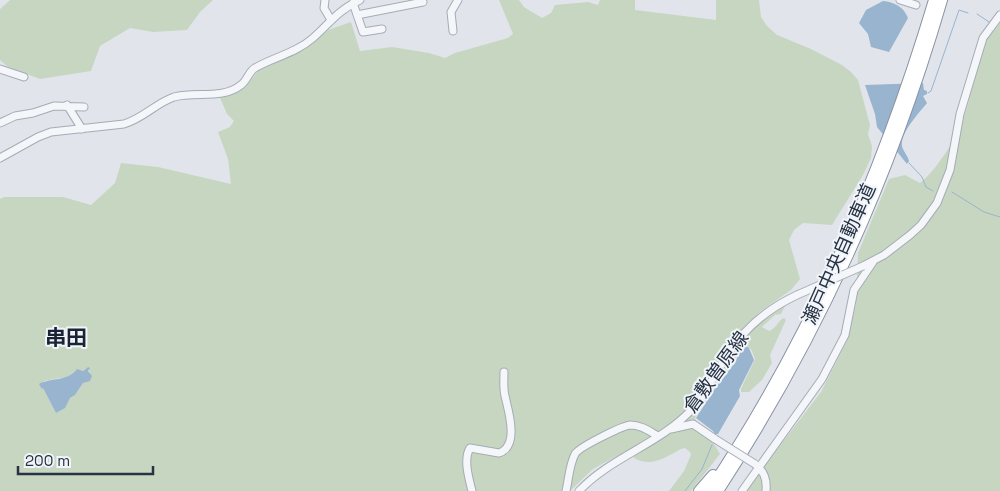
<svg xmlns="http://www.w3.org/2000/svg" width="1000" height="491" font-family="'Space Grotesk','Noto Sans JP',sans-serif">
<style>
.green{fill:#c7d6c1;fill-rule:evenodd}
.water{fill:#98b4ce}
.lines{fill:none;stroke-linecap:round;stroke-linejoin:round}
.stream{stroke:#98b4ce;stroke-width:1}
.minor-casing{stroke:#a5acb6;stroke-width:9}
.highway-casing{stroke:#8792a3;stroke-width:12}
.minor{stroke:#f4f6f9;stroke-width:7}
.highway{stroke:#fff;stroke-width:10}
.minor-bridge-casing{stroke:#a5acb6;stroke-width:9;stroke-linecap:butt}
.minor-bridge{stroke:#f4f6f9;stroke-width:7}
.labels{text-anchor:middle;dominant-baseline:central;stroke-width:4;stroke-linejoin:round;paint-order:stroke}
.street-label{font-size:19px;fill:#273345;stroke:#f1f4f8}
.quarter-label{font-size:21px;font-weight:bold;fill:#1a2435;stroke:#f1f4f8}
</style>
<rect width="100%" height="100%" fill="#e1e5eb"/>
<path class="green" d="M10,0H213L200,12L187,30L153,32L130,28L100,46L91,71L40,79L8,67L0,60V9Z
M499,0H519L524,7L542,18L551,13L555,5L588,2L598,5L600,0H635V10L716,20V0H759L761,17L767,26L777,35L811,49L842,65L851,72L858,80L870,125L868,134L872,146L871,158L863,175L832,225L803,223L794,230L789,240L800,279L791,290L761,311L745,326L731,342L691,404L675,421L660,432L593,469L570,491H0V199L4,197H63L91,205L115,183L121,163L158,167L231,184L228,159L218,132L230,127L234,121L227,114L220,98L246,87L257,72L311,45L328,30L351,22L360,51L392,47L429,53L445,58L455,53L508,38L513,34ZM88,367L90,374L87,381L83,383L75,395L70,398L67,403L56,413L43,388L44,381L60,378L64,379C71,376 83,371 88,367Z
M1000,22V491H745L821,392L847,341L856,304L858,253L889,179L905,175L920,183C934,173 956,139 962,123C972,96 975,67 986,41C990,34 996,28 1000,22Z
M786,304L781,314L775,315L762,327L769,331C777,328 778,320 784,318L786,320L770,355L772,363L762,380L749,392H741V389L755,359L751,349L743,344L733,364L718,382L695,418L697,423L681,424L718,375L747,332L757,322Z
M688,427C702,427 714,442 720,454L691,491H669L684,471L691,455L690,452L685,448L681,449C666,457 651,468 634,458L633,454L670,432Z"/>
<path class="water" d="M883,1C894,2 904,7 908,18L889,52L871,47L868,34L859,23L866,10Z
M923,83L924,90L927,91V94L923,96L927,103C919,113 900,133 902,146C903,151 908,156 909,161L907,164L877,127L875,114L865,85Z
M744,345L749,348L754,360L739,390L740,396L718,434H715L713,431L696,418L714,390L734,364Z
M88,367L90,368L88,371L92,376L90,381L83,383L75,395L70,398L65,408L56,413L43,388L42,389L39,384C52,377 68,382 77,369L83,371Z"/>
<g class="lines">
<path class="stream" d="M977,14L989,22
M928,93L931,91L959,10L968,13
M909,163L922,177L926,187L933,191
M952,192L984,212L1000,217
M685,491L702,469L712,445"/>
<defs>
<path id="minor" d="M325,0L324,8L331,20
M900,0L916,5
M353,3L363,32L382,29
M357,15L423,2
M453,31L451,12L458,0
M0,69L24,77
M67,105L82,129
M0,123L15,116L33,113L54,106L84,107
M0,158L38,137L51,132L124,124C144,118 156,103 174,97C196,91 222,100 241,85C247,81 249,71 255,68C274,57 296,53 313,38C330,23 338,10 360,0
M863,266L884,255L910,235L921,225L937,203L950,170L960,114L983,38L1000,15
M671,429L693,424L715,439
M756,465C764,471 767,481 766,491
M472,491C469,479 463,459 470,448L499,453C520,446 508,410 505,396C503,388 504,380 504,372
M566,491C569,478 569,466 575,454C579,447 622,426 630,425C641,425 649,431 658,436
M579,491C612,456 661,444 693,408C706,393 715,374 726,357C744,328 767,309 797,295
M742,491L822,379L845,335L854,290L873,262"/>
<path id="highway" d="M699,491L713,475
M709,491C810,340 882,174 934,0
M718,491C819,336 890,178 942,0"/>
</defs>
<use href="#minor" class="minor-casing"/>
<use href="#highway" class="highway-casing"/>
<use href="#minor" class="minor"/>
<use href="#highway" class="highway"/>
<defs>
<path id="minor-bridge" d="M797,295L863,266
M715,439L755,464"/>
</defs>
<use href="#minor-bridge" class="minor-bridge-casing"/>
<use href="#minor-bridge" class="minor-bridge"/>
</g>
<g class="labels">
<g class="street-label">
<text transform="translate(839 254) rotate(-66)">瀬戸中央自動車道</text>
<text transform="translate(716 372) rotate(-54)">倉敷曽原線</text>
</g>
<g class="quarter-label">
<text x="66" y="337">串田</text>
</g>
</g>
<path d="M18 466v8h135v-8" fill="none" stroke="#273345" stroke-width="2.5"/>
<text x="25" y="466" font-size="15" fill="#273345" stroke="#f1f4f8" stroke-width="4" paint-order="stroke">200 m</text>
</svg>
